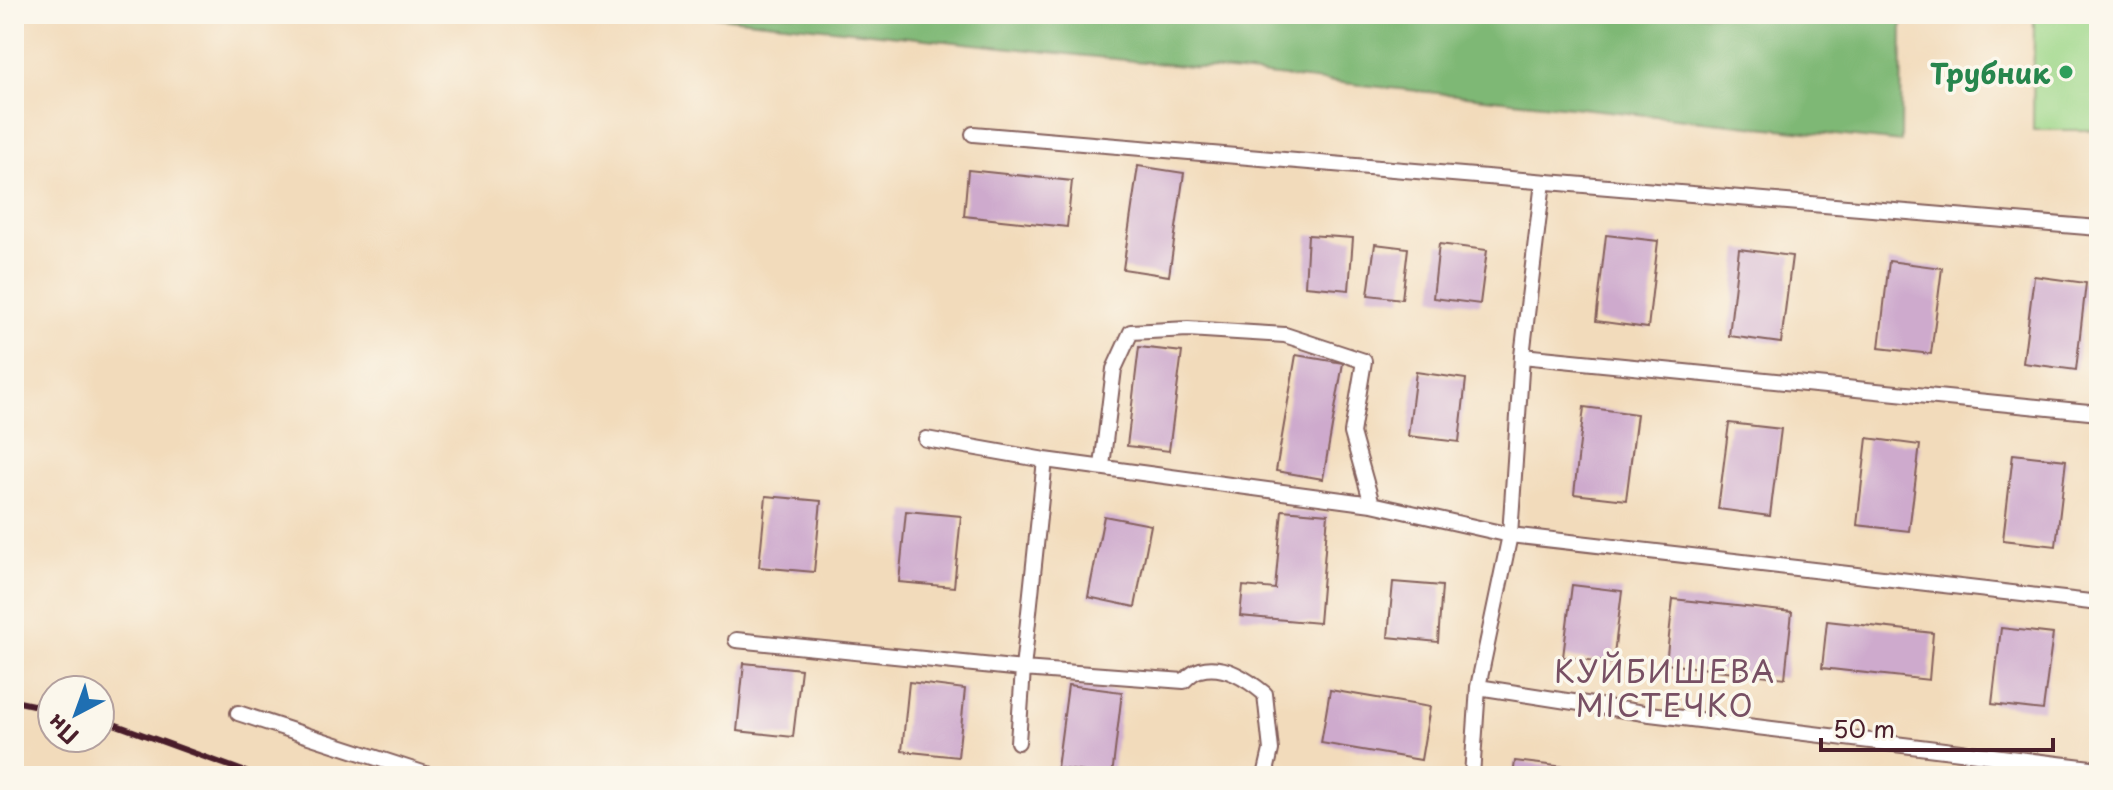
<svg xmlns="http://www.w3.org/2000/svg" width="2113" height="790" font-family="'Playpen Sans',sans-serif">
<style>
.green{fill:#9ed789;stroke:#747b5a;stroke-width:2}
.forest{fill:#7eb875;stroke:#646c50;stroke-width:2}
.building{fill:#ceaacd}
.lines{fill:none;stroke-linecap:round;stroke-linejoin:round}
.lane-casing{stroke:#85615d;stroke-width:18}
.lane{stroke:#fff;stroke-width:14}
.rail{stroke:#4a1f2b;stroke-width:6}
.leisure-dot{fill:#2e9e5b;stroke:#fbf7ec;stroke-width:3}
.labels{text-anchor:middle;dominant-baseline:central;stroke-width:7;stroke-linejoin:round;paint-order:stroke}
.leisure-label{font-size:28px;font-weight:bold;fill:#27864d;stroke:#fbf7ec;text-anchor:end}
.neighbourhood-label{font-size:30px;letter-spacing:2px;fill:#785064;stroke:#fbf7ec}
</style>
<rect width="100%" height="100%" fill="#fbf7ec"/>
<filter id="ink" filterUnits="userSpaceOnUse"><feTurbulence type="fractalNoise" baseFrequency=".0125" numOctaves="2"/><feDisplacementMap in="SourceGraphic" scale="16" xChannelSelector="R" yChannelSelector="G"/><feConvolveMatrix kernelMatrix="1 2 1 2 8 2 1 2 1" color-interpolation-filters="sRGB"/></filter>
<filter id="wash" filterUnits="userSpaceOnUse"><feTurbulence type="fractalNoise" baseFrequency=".006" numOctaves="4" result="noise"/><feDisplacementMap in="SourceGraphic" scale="32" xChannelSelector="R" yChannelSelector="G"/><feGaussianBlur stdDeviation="1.8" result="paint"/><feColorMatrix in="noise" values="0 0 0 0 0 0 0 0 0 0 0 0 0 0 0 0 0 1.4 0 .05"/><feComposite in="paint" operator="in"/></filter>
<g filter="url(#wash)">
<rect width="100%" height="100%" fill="#f2dbbb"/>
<path class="green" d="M2034,14H2099V130H2033Z"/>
<path class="forest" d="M690,14H1902L1901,142Z"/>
<g id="blocks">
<path class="building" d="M1138,166L1184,173L1169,276L1123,269Z
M968,170L1072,181L1067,227L964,216Z
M1308,235L1353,238L1349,290L1305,286Z
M1606,235L1658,241L1648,328L1596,321Z
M1375,244L1408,248L1402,299L1368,295Z
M1439,244L1487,250L1480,304L1433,298Z
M1739,249L1792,256L1781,343L1729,336Z
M1889,261L1942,268L1931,354L1879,348Z
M2034,276L2086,283L2076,370L2023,363Z
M1139,347L1182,352L1169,451L1127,446Z
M1296,355L1343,363L1323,479L1276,471Z
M1416,372L1466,379L1459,442L1408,436Z
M1584,407L1637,414L1626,500L1574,494Z
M1729,423L1781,429L1770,516L1718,509Z
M1867,438L1920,445L1909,531L1857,525Z
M2013,454L2066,460L2056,546L2003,540Z
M766,496L821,501L814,572L759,567Z
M1282,510L1328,514L1319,623L1240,616L1243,586L1275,589Z
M906,511L961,516L954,587L899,582Z
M1104,516L1151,525L1135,607L1088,597Z
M1393,582L1442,586L1438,642L1388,637Z
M1572,585L1622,591L1613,663L1563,657Z
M1673,599L1792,612L1785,678L1666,664Z
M1827,621L1933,633L1929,680L1822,668Z
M2001,628L2053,634L2043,710L1992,704Z
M744,663L801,669L793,737L737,731Z
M909,682L965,689L958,757L902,751Z
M1068,685L1122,692L1112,776L1057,768Z
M1330,690L1430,707L1421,760L1321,743Z
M1515,761L1623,774V776H1513Z"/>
</g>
</g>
<g filter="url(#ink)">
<use href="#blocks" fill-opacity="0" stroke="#85615d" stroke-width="2"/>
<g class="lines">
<defs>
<path id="lane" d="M973,134L2099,228
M1522,356L2099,413
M926,439L1045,460L1372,504L1510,535L2099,603
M1102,466L1114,369L1131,332L1188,329L1285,335L1364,361L1352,433L1372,504
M736,640L1023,669L1184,681C1188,677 1195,671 1200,670C1224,663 1248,680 1265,694L1271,750L1265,776
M1478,687L1650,714L2099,769
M238,713L432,776
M1018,742L1023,669L1045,460
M1472,776L1478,687L1510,535L1522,356L1543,182"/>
</defs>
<use href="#lane" class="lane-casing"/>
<use href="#lane" class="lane"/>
<path class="rail" d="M14,701L52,709
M100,719L257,776"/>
</g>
</g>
<circle class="leisure-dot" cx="2066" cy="72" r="8"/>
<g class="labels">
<g class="leisure-label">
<text x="2050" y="72">Трубник</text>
</g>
<g class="neighbourhood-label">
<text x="1665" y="670">КУЙБИШЕВА<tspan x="1665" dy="34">МІСТЕЧКО</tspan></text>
</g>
</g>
<rect width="2113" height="790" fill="none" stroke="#fbf7ec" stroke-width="48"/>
<g transform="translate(76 714) rotate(221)"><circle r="38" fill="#fbf7ec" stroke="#b4a19f" stroke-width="2"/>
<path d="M0-6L14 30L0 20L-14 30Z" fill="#1f6fb2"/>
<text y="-12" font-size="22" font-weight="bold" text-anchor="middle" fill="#4a1f2b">Пн</text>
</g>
<path d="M1821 738v12h232v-12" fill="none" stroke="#4a1f2b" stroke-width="4"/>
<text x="1833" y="738" font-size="24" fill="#4a1f2b" stroke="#fbf7ec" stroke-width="6" paint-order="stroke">50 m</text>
</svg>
